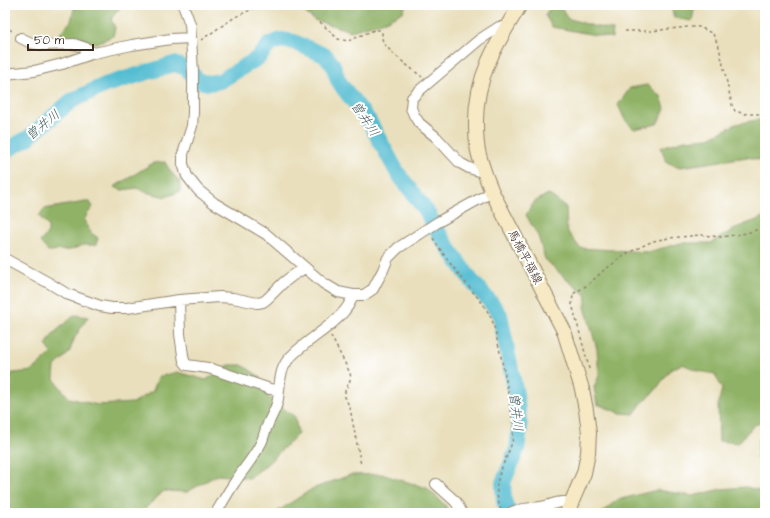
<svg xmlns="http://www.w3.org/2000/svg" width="770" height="518" font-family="'Architects Daughter','Klee One',sans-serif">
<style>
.forest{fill:#90b266;stroke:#666e42}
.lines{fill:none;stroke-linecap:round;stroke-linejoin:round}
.river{stroke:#55bdd2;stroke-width:16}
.street-casing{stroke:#92846d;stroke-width:12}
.secondary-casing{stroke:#92846d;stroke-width:16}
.path{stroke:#92846d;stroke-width:1.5;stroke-dasharray:3 3;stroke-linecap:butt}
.street{stroke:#fff;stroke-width:10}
.secondary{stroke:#f6e9c3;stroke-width:14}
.labels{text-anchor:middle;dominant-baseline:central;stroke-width:4;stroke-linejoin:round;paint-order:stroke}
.street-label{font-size:12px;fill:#3b2a1e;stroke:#fff}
.water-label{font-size:13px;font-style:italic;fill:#445d5d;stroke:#fff}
</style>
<rect width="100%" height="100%" fill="#fff"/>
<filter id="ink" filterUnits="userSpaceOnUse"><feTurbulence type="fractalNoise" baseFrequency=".025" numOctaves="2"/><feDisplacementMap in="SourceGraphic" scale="8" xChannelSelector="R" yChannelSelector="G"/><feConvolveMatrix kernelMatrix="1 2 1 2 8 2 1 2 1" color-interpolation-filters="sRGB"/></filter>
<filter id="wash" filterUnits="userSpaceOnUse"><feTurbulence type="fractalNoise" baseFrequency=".012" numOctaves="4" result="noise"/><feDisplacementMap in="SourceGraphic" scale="16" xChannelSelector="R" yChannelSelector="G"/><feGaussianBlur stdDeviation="0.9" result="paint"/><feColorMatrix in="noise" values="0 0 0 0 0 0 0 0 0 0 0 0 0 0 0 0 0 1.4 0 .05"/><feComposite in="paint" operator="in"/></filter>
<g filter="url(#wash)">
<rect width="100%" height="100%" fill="#e9dfbc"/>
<path class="forest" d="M75,5H122L111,19L115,28L113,36L97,43L81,39L65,40L56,38L71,21Z
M296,5H406L403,12L385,21L351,31L314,20Z
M552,5H564L562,9L567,18L593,26L613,30L612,38L552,27L545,15Z
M671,5H695L692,21L674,18Z
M647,85L661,96L665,109L657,124L634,129L625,120L618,105L630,88Z
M765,119V161L747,157L680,167L666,162L661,147L685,140L709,138L736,124L756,120Z
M165,162L170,171L180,182V191L166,197L145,192L137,188L122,190L114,187L153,163Z
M548,194L566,207L567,231L580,248L648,252L681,243H711L738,227L762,218L765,214V422L754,425L738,443L719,441L718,404L722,389L715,374L699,371L682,364L670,370L655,391L641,404L634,414L620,413L597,404L594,387L599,376L597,349L585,307L587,296L567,280L545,259L538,236L526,215L534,202Z
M85,202H90L93,207L88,213L84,220L91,233L98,238L96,245H83L71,250L48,251L40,242L48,233V226L39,216L44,209Z
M75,315L88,317L75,337L69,353L55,366L54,379L69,398L98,405L133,403L153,391L158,377L177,372L206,380L229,365H242L259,376L266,395L295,417L298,434L264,467L249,478L217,475L187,492L164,491L140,513H5V374L32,371L52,353L46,345L54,333Z
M759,439L765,440V461L757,458Z
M381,474L427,488L446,506L447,513H275L312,489L350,475Z
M746,487L765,492V513H601L617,500L657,490L693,496L721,489Z"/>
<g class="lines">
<path class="river" d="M5,151L7,150L28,138L71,101L105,85L174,64L186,68L199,81L208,83L220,81L258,58L270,44L281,40L294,42L326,56L333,65L338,80L344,89L369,121L397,172L427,212L441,237L471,280L492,304L500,315L516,394L520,428L517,449L503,483L504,501L509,513"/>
</g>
</g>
<g filter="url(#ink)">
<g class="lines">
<defs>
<path id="street" d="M183,5L190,24L191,38L193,72V113L192,126L183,154V164L187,176L198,190L214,203L266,234L323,283L338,292L353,295H364L373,289L383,270L388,258L398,248L438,222L492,192
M21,38L31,43L44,45L74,44L86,48L94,53
M5,74L34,71L62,64L94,53L132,45L171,39L191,38
M484,171H479L469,168L460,163L436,137L419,123L414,115L411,108L412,98L420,90L479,40L499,27H507
M5,259L49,283L67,294L100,306L112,308H127L179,300L220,297L233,298L257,303L263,302L267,299L283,283L292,276L305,268
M179,300L180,334L183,355L184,361L187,365L208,368L218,371L270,389L278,390
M436,484L456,502L462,513
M216,513C222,503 228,492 235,482C244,468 255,456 262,441C264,436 265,430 268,424C271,416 277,408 278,399C280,386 279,372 287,361C304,339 346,322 353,295
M510,513C519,508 530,509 541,507C553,505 558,500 572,503"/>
<path id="secondary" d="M520,5C496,44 475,77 476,124C476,134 476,145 479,155C482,167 487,180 492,192L564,331L582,389L586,410L589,433L588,453L584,473L567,513"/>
</defs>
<use href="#street" class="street-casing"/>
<use href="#secondary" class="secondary-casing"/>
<path class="path" d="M320,22L338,39L348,41L374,30H380L382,33C382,37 382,39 383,42C389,52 412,69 422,77
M5,25L14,33
M625,31H651L688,27H700L713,34L719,47L732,105L735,111L746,114H765
M201,40L235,17L261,5
M433,238C443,255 456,271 469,287C479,299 490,311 494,326C500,353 507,380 510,407C512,417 514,427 513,437C512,445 508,453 505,460C496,480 494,490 501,510
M331,336L350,373L351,378L345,391V397L350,408L361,465
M589,369L588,364L572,304L573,294L589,284L603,271L628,253L653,241L669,238L701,235L722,237L747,233L762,228L765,223"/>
<use href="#street" class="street"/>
<use href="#secondary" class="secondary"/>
</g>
</g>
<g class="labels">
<g class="street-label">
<text transform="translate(525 257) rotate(62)">馬橋平福線</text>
</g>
<g class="water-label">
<text transform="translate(365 119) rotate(56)">曽井川</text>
<text transform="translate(43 125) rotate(-39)">曽井川</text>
<text transform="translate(516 412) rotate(83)">曽井川</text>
</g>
</g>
<rect width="770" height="518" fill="none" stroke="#fff" stroke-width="20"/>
<path d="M28 44v6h65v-6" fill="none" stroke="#3b2a1e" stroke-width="2"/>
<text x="34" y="44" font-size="12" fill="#3b2a1e" stroke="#ffffff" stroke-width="3" paint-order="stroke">50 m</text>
</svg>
